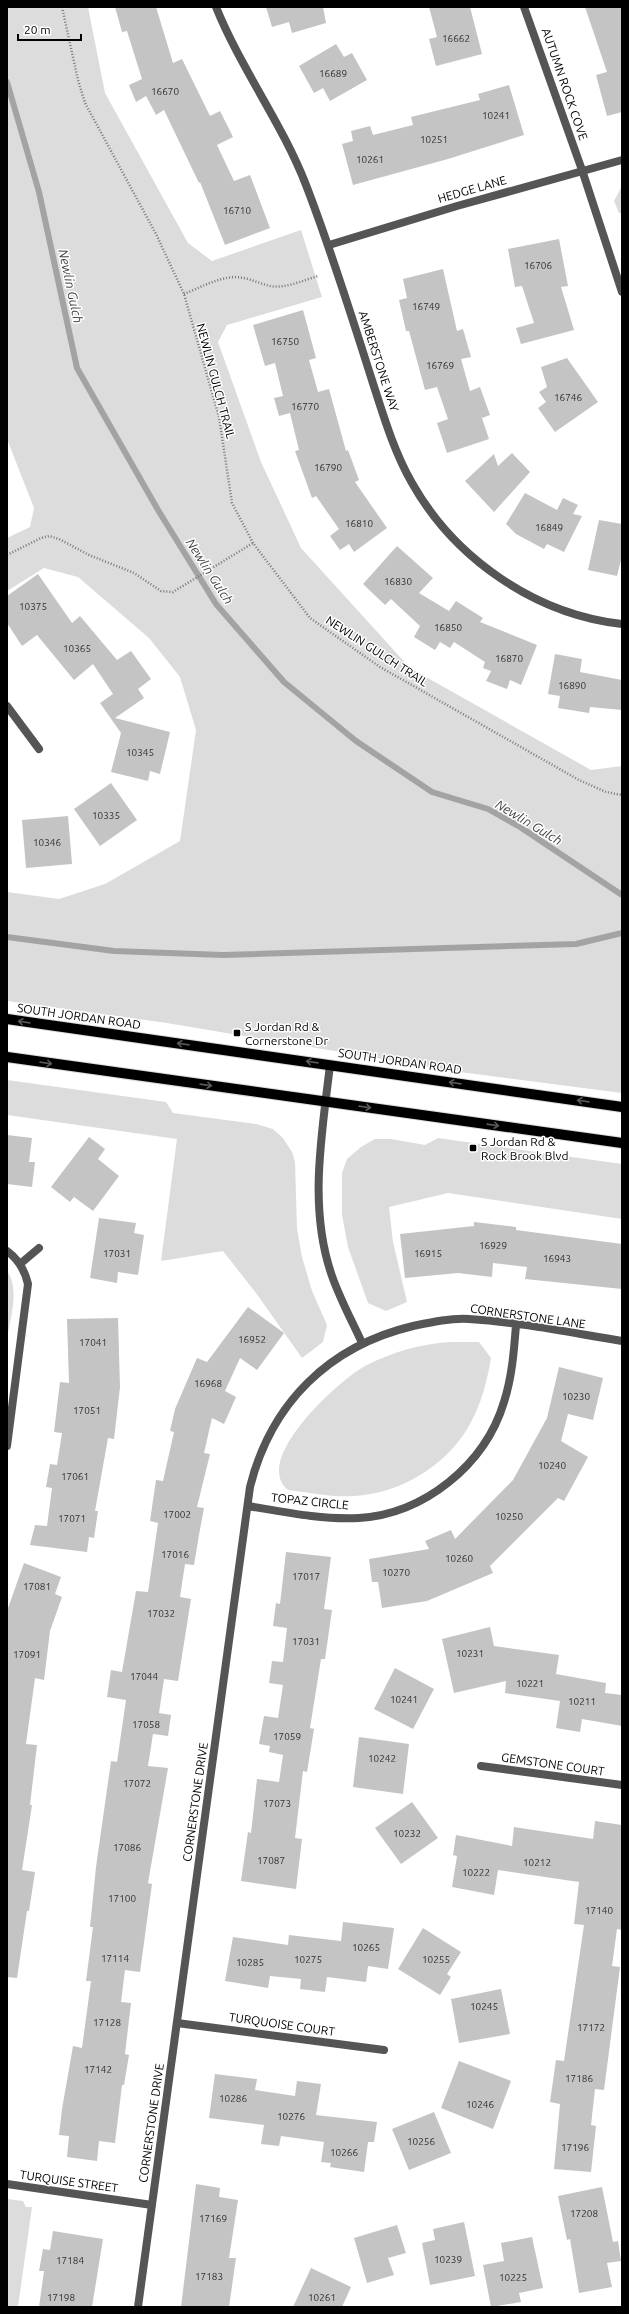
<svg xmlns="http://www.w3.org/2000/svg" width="629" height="2314" font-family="Ubuntu,sans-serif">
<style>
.green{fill:#dcdcdc}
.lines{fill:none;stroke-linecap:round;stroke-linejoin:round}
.stream{stroke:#a3a3a3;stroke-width:6}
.building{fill:#c4c4c4}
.primary-casing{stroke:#dbdbdb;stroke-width:12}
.path{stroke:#777;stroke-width:2.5;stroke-dasharray:1 2;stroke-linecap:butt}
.minor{stroke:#555;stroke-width:8}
.primary{stroke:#000;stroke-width:10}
.oneway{stroke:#595959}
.poi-dot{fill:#000;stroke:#fff;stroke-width:1.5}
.labels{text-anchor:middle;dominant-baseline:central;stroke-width:3;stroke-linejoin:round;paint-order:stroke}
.number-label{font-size:10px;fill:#313131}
.street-label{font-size:12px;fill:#000;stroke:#fff}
.poi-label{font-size:12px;fill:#000;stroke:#fff;text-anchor:start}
.water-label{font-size:13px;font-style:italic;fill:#444;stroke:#fff}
</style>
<rect width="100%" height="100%" fill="#fff"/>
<path class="green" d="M7,7H88L105,93L188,243L212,261L301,230L322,297L227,325L218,342L261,462L301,548L410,668L591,770L622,766V1093L460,1072L167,1023L7,1001V892L59,899L105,884L180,841L196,730L180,677L149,638L78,577L44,568L7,591V538L30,527L34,508L7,439Z
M622,186V213H619L614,201Z
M7,1080L166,1102L173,1113L256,1124L273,1129L283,1138L292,1152L295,1162L297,1229L302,1257L312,1291L327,1325L323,1342L302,1358L256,1293L223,1251L161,1261L177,1139L7,1115Z
M438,1138L622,1164V1219L448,1193L389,1207L393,1242L407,1302L386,1311L368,1303L348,1247L342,1215V1173L347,1159L361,1147L375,1139H391L425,1145Z
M7,1271C20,1289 10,1319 7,1339Z
M450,1342H479L491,1358C487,1381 482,1402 471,1422C451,1461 407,1490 364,1495C339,1499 313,1493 288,1490C251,1460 339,1380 365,1366C392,1352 420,1344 450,1342Z
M7,2199L23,2201L26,2207H32L18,2307H7Z"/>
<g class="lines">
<path class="stream" d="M7,82L39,192L77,368L158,510L216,604L284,682L356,741L432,792L488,809L520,827L622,895
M7,937L114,951L223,955L576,944L622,933"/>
</g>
<path class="building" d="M115,7H156L173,63L182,59L210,116L220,111L233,137L217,145L234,181L250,175L270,228L225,245L200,182L199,183L164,110L156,115L146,96L136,102L129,85L142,79L127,31L122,32Z
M266,7H323L326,23L292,33L289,22L272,27Z
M429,7H470L482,54L436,66L429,39L437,37Z
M585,7H622V112L607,116L596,75L607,72Z
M336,44L344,57L352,53L367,80L330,101L323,88L314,93L299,66Z
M509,85L524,135L448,159L353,185L342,144L353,141L351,131L370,126L373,135L413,125L411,117L480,100L478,94Z
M559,239L568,286L561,287L574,330L521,344L516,328L534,323L522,286L515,287L508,249Z
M443,269L457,331L463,329L471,357L461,359L470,391L480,387L490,415L482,418L489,439L447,453L437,423L448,419L437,387L425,390L409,331H406L399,300L407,298L403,279Z
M303,310L316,358L309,360L318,392L329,389L346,451L348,450L359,480L355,482L387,528L354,552L349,544L340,550L330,536L339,529L316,496L312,498L295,451L299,450L290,413L279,416L274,398L283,396L275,363L265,366L253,325Z
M567,358L598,402L555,432L538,408L546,402L539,392L547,387L541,367Z
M512,453L530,472L494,512L465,481L494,454L498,466Z
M525,493L557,510L563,498L578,505L573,514L582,516L564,552L547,544L544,549L516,534L506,524Z
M599,520L622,524V556L617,576L588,570Z
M397,546L433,578L419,593L449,611L456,601L483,618L480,622L537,645L521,685L510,680L507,689L486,681L491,671L483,668L485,662L454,642L450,648L440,642L435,650L414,637L420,626L391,599L385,605L363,584Z
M38,574L72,623L80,616L117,660L131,651L151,679L138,689L144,698L115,718L170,732L160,774L150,771L148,781L111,772L121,733L100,703L113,694L93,664L74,680L37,635L22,646L7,623V596Z
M555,654L582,659L580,672L622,680V710L590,707L589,713L558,708L560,696L548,694Z
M111,783L137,820L100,846L74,809Z
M68,816L72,864L26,868L22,820Z
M7,1135L32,1138L29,1162H35L32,1187L7,1184Z
M89,1137L105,1149L98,1159L119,1176L93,1211L74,1197L70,1202L51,1187Z
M99,1218L136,1223L134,1233L144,1235L138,1275L118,1272L117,1283L90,1278Z
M474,1222L516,1227V1230L622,1244V1289L525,1279L527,1267L493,1263L492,1277L458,1273L405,1278L400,1234L474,1226Z
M248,1307L284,1333L257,1370L240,1358L225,1391L236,1397L224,1424L212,1418L204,1453L210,1454L197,1507L204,1508L199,1535L194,1565L185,1564L180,1597L191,1599L178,1681L164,1679L159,1713L171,1715L168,1736L153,1734L148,1766L168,1768L148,1883L152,1884L140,1972L125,1970L121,2002L131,2003L125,2054L129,2055L124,2085H122L115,2143L99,2141L97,2161L67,2157L69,2136L59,2135L62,2109L73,2046L82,2048L91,1981H86L93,1927H90L96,1867L111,1761L117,1762L126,1700L107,1697L111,1670L122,1672L136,1591L148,1592L158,1523L150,1521L156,1480L163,1481L174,1432L170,1431L175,1409L197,1358L207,1362Z
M118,1318L120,1387L114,1439L108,1438L95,1511H98L94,1538L89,1537L87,1552L30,1545L35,1525L47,1526L52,1488L46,1487L50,1464L57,1465L62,1433L54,1432L60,1382L69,1383L67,1319Z
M559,1367L603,1378L593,1420L568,1414L561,1441L588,1457L564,1501L558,1498L490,1566L493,1573L427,1601L382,1608L378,1582H372L369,1559L429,1549L425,1541L451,1530L455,1539L513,1480L547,1418Z
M286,1552L331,1557L324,1609L332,1610L325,1659H321L310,1728L314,1729L307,1772L303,1771L295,1838L302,1839L296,1889L241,1881L248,1832L251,1833L257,1779L279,1782L283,1755L269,1752L270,1746L259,1744L264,1716L278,1718L283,1685L269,1683L272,1661L283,1662L287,1628L273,1626L276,1603L280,1604Z
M24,1563L61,1577L55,1594L62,1597L50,1631L44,1680L35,1678L26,1744L37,1745L30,1805H32L22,1870L35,1872L29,1911H27L17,1978L7,1977V1611Z
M490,1627L494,1646L559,1655L556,1674L606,1683L605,1693L622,1695V1726L582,1719L580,1732L556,1728L560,1701L505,1693L506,1681L454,1693L442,1639Z
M395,1668L434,1689L413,1729L374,1709Z
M359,1737L409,1744L403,1794L353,1787Z
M412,1802L438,1838L401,1864L375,1828Z
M595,1821L622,1825V1930L617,1929L612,1966L620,1967L604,2090L595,2089L591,2125L596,2126L591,2172L554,2169L560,2104L550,2102L556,2060L564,2061L584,1925L574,1924L579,1882L498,1870L494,1895L452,1887L457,1856L453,1855L456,1835L512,1846L514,1827L593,1839Z
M343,1922L394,1928L388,1969L368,1966L366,1982L327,1977L325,1992L300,1989L301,1979L270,1976L268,1988L225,1981L233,1937L288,1945L289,1935L341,1941Z
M423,1928L461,1952L447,1974L451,1977L440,1995L398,1969Z
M501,1989L510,2034L459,2043L451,1999Z
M459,2061L511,2081L493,2129L441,2108Z
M215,2074L257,2079L255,2090L295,2096L297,2081L321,2084L316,2115L377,2122L374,2142H368L364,2172L330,2167L331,2163L321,2162L324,2142L281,2136L279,2146L261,2144L264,2125L209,2118Z
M434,2112L451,2153L409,2170L392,2129Z
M196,2184L220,2188L219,2197L238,2200L229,2258H236L229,2307H181Z
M602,2187L613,2242L618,2241L621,2261L607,2263L612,2287L579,2293L570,2239L567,2240L558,2196Z
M464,2222L475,2276L430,2285L422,2243L435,2240L433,2229Z
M397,2225L406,2253L388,2258L394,2275L367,2283L354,2238Z
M53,2231L103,2239L92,2307H39L44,2271H39L43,2249L50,2250Z
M532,2237L543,2288L519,2293L521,2302L491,2307L483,2265L504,2261L501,2243Z
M311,2268L351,2287L342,2307H293Z"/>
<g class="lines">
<defs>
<path id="primary" d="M7,1019L622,1107
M7,1057L622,1143"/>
</defs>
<use href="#primary" class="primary-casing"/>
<path class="path" d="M62,7L78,80L85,103L156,234L184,294L219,417L232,503L253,543L310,618L380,667L579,780L606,792L622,795
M184,294C199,288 217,278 234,277C247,277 258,283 270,286C285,289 304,280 318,276
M7,555L41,538L49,536L59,539L89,555L134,573L161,591L173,592L253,543"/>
<path class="minor" d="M216,7C241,69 282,123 306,185C330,247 350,311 370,374C382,411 393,450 412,483C455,559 535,614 622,624
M524,7L582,170L622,292
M329,245L457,206L622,160
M7,706L39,749
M330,1065C322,1134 308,1208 332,1276C340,1299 352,1321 362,1343
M7,1251C18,1259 25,1271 28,1284L7,1446
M20,1264L39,1248
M248,1506C284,1512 322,1520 359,1518C424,1514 485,1465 504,1402C512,1377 514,1351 516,1325
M481,1766L622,1785
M177,2023L384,2050
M7,2184L152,2205
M138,2307L250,1487C271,1403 329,1346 413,1326C432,1322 450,1318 469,1319C520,1322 572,1333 622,1341"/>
<use href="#primary" class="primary"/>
</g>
<defs><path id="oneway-shaft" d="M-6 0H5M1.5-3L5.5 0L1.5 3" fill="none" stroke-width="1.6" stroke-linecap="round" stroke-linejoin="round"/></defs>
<g class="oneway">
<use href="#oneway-shaft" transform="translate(24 1022) rotate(-172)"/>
<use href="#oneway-shaft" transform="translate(183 1044) rotate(-172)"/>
<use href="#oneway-shaft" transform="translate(312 1062) rotate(-172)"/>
<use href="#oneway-shaft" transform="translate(46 1063) rotate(8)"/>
<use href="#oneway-shaft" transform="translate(455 1083) rotate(-172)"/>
<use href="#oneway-shaft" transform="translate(206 1085) rotate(8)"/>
<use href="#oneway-shaft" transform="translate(583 1101) rotate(-172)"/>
<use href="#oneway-shaft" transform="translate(365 1107) rotate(8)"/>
<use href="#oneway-shaft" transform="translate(493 1125) rotate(8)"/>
</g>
<g class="poi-dot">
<rect x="233" y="1029" width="8" height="8" rx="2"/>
<rect x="469" y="1144" width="8" height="8" rx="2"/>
</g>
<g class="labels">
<g class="number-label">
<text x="456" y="38">16662</text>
<text x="333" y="73">16689</text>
<text x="165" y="91">16670</text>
<text x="496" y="115">10241</text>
<text x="434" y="139">10251</text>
<text x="370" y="159">10261</text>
<text x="237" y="210">16710</text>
<text x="538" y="265">16706</text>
<text x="426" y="306">16749</text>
<text x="285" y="341">16750</text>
<text x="440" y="365">16769</text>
<text x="568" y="397">16746</text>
<text x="305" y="406">16770</text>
<text x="328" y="467">16790</text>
<text x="359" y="523">16810</text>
<text x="549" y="527">16849</text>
<text x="398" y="581">16830</text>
<text x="33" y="606">10375</text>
<text x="448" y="627">16850</text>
<text x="77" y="648">10365</text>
<text x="509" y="658">16870</text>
<text x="572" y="685">16890</text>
<text x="140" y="752">10345</text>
<text x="106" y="815">10335</text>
<text x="47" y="842">10346</text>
<text x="493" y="1245">16929</text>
<text x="117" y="1253">17031</text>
<text x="428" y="1253">16915</text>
<text x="557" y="1258">16943</text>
<text x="252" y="1339">16952</text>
<text x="93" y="1342">17041</text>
<text x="208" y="1383">16968</text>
<text x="576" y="1396">10230</text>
<text x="87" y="1410">17051</text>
<text x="552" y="1465">10240</text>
<text x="75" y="1476">17061</text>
<text x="177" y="1514">17002</text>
<text x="509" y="1516">10250</text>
<text x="72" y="1518">17071</text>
<text x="175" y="1554">17016</text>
<text x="459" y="1558">10260</text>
<text x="396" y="1572">10270</text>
<text x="306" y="1576">17017</text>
<text x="37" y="1586">17081</text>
<text x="161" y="1613">17032</text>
<text x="306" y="1641">17031</text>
<text x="470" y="1653">10231</text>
<text x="27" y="1654">17091</text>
<text x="144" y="1676">17044</text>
<text x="530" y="1683">10221</text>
<text x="404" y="1699">10241</text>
<text x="582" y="1701">10211</text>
<text x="146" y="1724">17058</text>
<text x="287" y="1736">17059</text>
<text x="382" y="1758">10242</text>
<text x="137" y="1783">17072</text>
<text x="277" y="1803">17073</text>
<text x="407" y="1833">10232</text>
<text x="127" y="1847">17086</text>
<text x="271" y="1860">17087</text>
<text x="537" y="1862">10212</text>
<text x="476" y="1872">10222</text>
<text x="122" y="1898">17100</text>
<text x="599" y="1910">17140</text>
<text x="366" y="1947">10265</text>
<text x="115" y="1958">17114</text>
<text x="308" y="1959">10275</text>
<text x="436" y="1959">10255</text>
<text x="250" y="1962">10285</text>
<text x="484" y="2006">10245</text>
<text x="107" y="2022">17128</text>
<text x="591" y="2027">17172</text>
<text x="98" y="2069">17142</text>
<text x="579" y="2078">17186</text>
<text x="233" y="2098">10286</text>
<text x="480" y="2104">10246</text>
<text x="291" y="2116">10276</text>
<text x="421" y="2141">10256</text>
<text x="575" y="2147">17196</text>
<text x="344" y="2152">10266</text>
<text x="584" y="2213">17208</text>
<text x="213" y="2218">17169</text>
<text x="448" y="2259">10239</text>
<text x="70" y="2260">17184</text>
<text x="209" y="2276">17183</text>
<text x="513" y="2277">10225</text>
<text x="61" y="2297">17198</text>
<text x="322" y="2297">10261</text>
</g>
<g class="street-label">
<text transform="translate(565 84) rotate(71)">AUTUMN ROCK COVE</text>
<text transform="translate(472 189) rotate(-16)">HEDGE LANE</text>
<text transform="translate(379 361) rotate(72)">AMBERSTONE WAY</text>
<text transform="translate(216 381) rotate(75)">NEWLIN GULCH TRAIL</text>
<text transform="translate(377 651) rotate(33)">NEWLIN GULCH TRAIL</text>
<text transform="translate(79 1016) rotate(8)">SOUTH JORDAN ROAD</text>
<text transform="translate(400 1061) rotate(8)">SOUTH JORDAN ROAD</text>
<text transform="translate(528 1316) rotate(8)">CORNERSTONE LANE</text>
<text transform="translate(310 1501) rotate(6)">TOPAZ CIRCLE</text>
<text transform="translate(553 1764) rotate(8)">GEMSTONE COURT</text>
<text transform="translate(195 1802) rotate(-82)">CORNERSTONE DRIVE</text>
<text transform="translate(282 2024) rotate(8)">TURQUOISE COURT</text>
<text transform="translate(151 2123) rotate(-82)">CORNERSTONE DRIVE</text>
<text transform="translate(69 2181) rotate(8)">TURQUISE STREET</text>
</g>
<g class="poi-label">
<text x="245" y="1026">S Jordan Rd &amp;<tspan x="245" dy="14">Cornerstone Dr</tspan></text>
<text x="481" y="1141">S Jordan Rd &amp;<tspan x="481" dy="14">Rock Brook Blvd</tspan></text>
</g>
<g class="water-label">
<text transform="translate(71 286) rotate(78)">Newlin Gulch</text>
<text transform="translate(210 571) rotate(57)">Newlin Gulch</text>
<text transform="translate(529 822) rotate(31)">Newlin Gulch</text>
</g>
</g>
<rect width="629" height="2314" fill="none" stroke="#000000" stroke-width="16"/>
<path d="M18 34v6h63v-6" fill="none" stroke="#000000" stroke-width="2"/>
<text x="24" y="34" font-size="12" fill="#000000" stroke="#ffffff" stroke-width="3" paint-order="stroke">20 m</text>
</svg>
